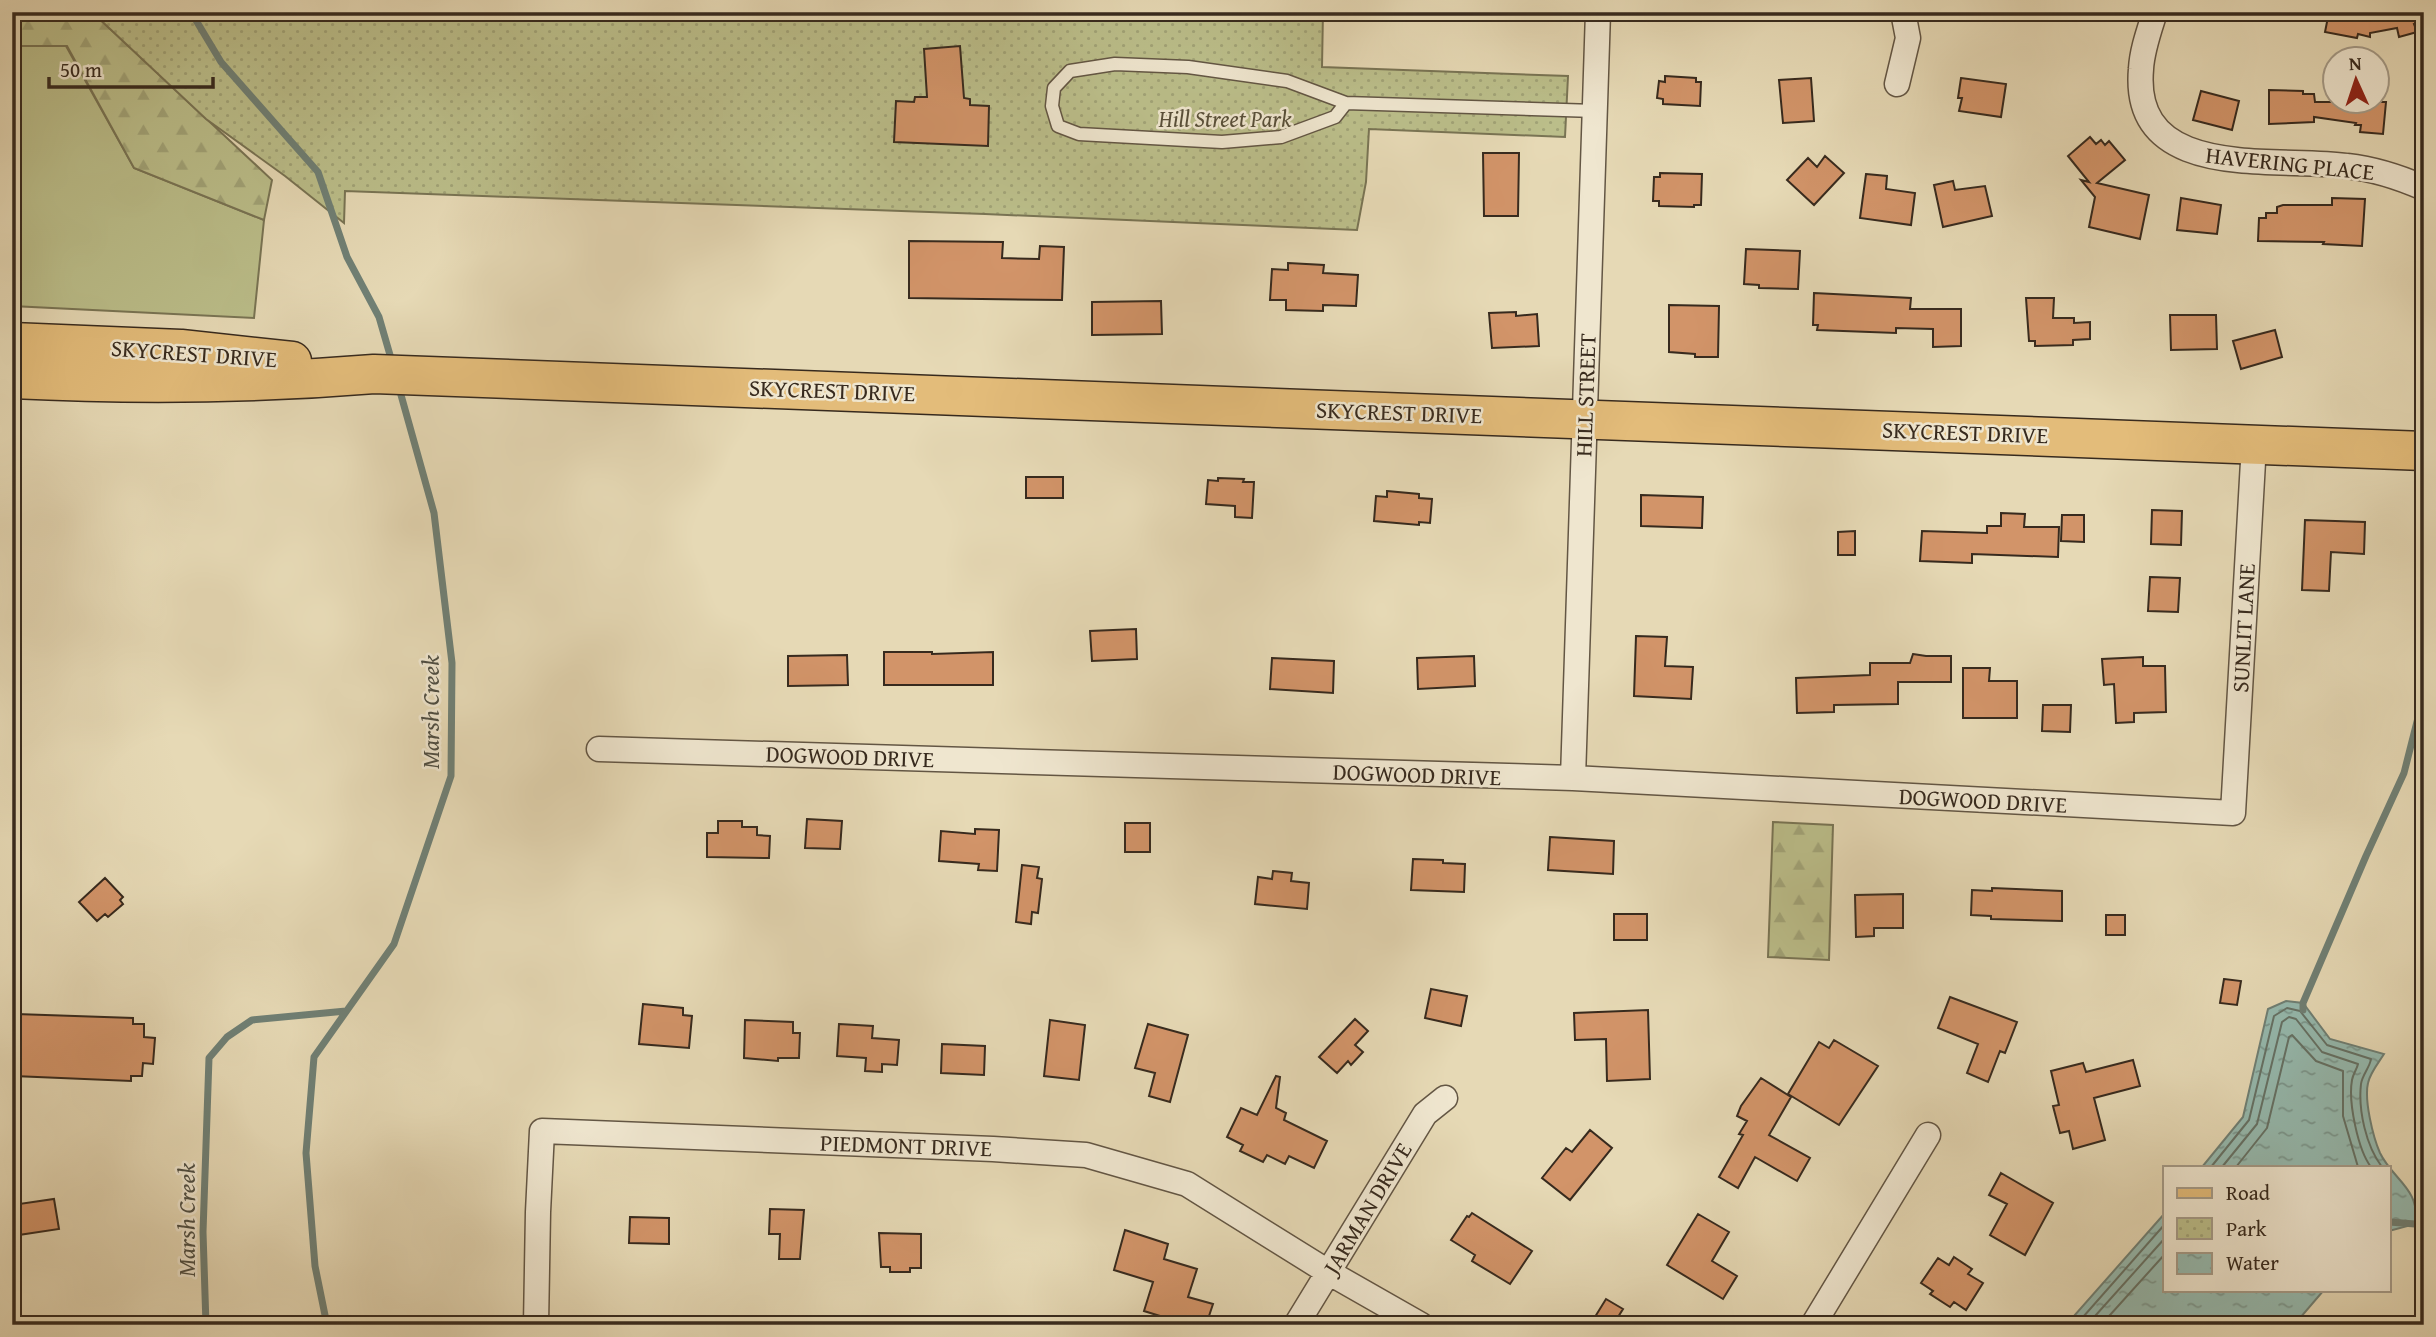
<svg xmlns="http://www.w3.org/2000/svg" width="2436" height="1337" font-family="'Gentium Book Plus',serif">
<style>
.green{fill:#bbbe8a;stroke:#797454;stroke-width:2}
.forest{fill:url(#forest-firs);stroke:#797454;stroke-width:2}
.park{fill:url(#park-dots);stroke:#797454;stroke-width:2}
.water{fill:url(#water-ripples);stroke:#708075;stroke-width:2}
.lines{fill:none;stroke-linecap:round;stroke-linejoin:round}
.shore{stroke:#667266;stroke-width:2}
.stream{stroke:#708075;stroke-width:7}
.building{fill:#d29469;stroke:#372a1e;stroke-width:2}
.lane-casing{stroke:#635644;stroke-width:15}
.street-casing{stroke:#635644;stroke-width:27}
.primary-casing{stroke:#372a1e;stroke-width:41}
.lane{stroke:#efe6cf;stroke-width:12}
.street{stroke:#efe6cf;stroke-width:24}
.primary{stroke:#e3bc7a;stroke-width:38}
.labels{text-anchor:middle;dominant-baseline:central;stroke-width:5;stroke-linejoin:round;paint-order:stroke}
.park-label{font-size:23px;font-style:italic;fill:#584f39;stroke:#efe6cf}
.street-label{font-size:23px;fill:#372a1e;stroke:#efe6cf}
.water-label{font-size:24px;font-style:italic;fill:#4f4e42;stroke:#efe6cf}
</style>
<defs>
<pattern id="forest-firs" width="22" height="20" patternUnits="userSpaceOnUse" patternTransform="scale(1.75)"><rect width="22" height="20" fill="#bbbe8a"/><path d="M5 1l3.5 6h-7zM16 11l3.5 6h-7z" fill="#a1a377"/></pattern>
<pattern id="park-dots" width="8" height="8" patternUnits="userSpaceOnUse" patternTransform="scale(1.75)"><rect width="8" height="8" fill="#bbbe8a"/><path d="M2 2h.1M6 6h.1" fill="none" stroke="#a1a377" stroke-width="1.8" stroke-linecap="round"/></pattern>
<pattern id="water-ripples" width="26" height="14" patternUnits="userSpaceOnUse" patternTransform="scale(1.75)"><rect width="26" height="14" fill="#96baaf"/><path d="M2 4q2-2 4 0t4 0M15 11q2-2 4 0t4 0" fill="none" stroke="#7b978e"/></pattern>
</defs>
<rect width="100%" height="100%" fill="#e6d9b5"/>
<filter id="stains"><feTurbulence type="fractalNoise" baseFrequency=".00286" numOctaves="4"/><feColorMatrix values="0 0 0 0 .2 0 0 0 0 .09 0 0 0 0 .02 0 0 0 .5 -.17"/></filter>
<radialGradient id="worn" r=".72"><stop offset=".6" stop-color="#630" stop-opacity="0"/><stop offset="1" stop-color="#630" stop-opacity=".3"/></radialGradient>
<path class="green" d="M12,46H66L134,168L264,220L254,318L12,306Z"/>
<path class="forest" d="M12,12H92L272,180L264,220L134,168L67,46H12Z
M1773,822L1833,825L1829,960L1768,957Z"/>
<path class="park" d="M92,12H1323L1322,67L1568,76L1565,137L1369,129L1366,182L1357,230L985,214L345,191L344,223L285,176L206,119Z"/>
<path class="water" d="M2286,1001L2303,1003L2330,1039L2384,1054C2379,1062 2370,1073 2368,1083C2364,1100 2373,1137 2380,1153C2393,1180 2421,1189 2415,1224L2389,1231V1167H2202L2243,1117L2268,1009Z
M2165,1213V1290H2324L2294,1325H2066Z"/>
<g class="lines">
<path class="shore" d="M2211,1167L2249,1120L2274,1016L2287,1008L2300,1011L2327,1045L2371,1059C2370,1067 2362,1075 2361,1084C2358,1110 2366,1146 2382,1167
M2222,1167L2257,1124L2282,1022L2289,1017L2296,1019L2322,1052L2358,1064C2357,1069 2353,1074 2352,1080C2348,1102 2358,1150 2371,1167
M2236,1167L2267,1128L2289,1037L2292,1035L2316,1061L2343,1071V1116L2358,1167
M2076,1325L2165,1224
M2087,1325L2165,1238
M2101,1325L2165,1254"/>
<path class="stream" d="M191,12L221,62L318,172L347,257L379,317L390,355
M2303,1010V1003L2366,856L2404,773L2424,694
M2389,1222L2415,1224L2424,1221
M206,1325L203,1232L209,1058L227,1037L252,1020L346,1011
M327,1325L315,1266L306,1153L314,1057L394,944L451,776L452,663L434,513L401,395"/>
</g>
<path class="building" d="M2329,12H2424V22L2414,24L2417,32L2399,37L2397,28L2370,33V37L2358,34L2357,38L2325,32Z
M960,46L964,98L970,99V105L989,106L988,146L894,142L896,101L914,102L915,97H927L924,49Z
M1665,76L1696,78V82H1701L1700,106L1663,104V99L1657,98L1659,81L1665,82Z
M1811,78L1814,121L1783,123L1779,80Z
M1961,78L2006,84L2001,117L1959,111L1962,98H1958Z
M2269,90L2303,91V94H2314L2315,102H2386L2383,134L2360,132L2361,125H2355L2356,123L2314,117V122L2269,124Z
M2201,91L2239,101L2232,130L2193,120Z
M2090,137L2096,144L2101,140L2105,145L2109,141L2125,160L2097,183L2149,195L2140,239L2089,227L2095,197L2081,180L2089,182L2068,156Z
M1483,153H1519L1518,216H1484Z
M1825,156L1844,173L1814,205L1787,180L1808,158L1817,167Z
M1660,173L1702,174L1701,205H1694V207L1659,206V201H1653L1654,177H1660Z
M1866,174L1887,176L1886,189L1915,193L1911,225L1860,218Z
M1953,181L1955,190L1985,186L1992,216L1943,227L1934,185Z
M2181,198L2221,205L2217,234L2177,230Z
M2332,198L2365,199L2362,246L2323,244L2324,242L2258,241L2259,218H2266V213H2277V207L2283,205H2332Z
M909,241L1003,242L1002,258L1039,259L1040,246L1064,247L1062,300L909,298Z
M1746,249L1800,251L1798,289L1759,288V285L1744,284Z
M1288,263L1324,265L1323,273L1358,275L1356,306L1323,305V311L1286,310V300H1270L1272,269L1288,270Z
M1814,293L1911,298L1910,309H1961V346L1933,347V329L1896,328V333L1817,330L1818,325H1813Z
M2026,298H2054L2053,318H2074V323L2090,322V339L2073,340V345L2035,346V341H2029Z
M1161,301L1162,334L1092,335V302Z
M1669,305L1719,306L1718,357H1695V354L1669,352Z
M1516,312V316L1537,314L1539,346L1492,348L1489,313Z
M2170,315H2216L2217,349L2171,350Z
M2275,330L2282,357L2241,369L2233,341Z
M1026,477H1063V498H1026Z
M1218,478L1244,479L1243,482H1254L1252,518L1235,517V506L1206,504L1208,480L1218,481Z
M1387,491L1419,494V498L1432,499L1430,523L1419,522V525L1374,521L1376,496L1387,497Z
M1641,495L1703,497L1702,528L1641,526Z
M2152,510L2182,511L2181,545L2151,544Z
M2001,513L2025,514L2024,527H2059L2058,557L1972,554V563L1920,561L1922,531L1987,533V526H2001Z
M2062,515H2084V542L2061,541Z
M2305,520L2365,522L2364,554L2331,552L2329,591L2302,590Z
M1855,531V555H1838V532Z
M2150,577L2180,578L2178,612L2148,611Z
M1136,629L1137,659L1092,661L1090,631Z
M1636,636L1667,637L1665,666L1693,667L1691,699L1634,696Z
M884,652H932V654L993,652V685H884Z
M1913,654L1926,656H1951V682H1898V704L1834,705V712L1797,713L1796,678L1870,675V663H1910Z
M847,655L848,685L788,686V656Z
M1474,656L1475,686L1418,689L1417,658Z
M2143,657V666H2165L2166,712L2134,713V722L2116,723L2114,684L2104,685L2102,659Z
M1272,658L1334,661L1333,693L1270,689Z
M1963,668H1990L1989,681H2017V718H1963Z
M2043,705H2071L2070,732L2042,731Z
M807,819L842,821L840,849L805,848Z
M718,821H742V827H757V835L770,836L769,858L707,857V833H718Z
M1125,823H1150V852H1125Z
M975,829L999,830L997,871L978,870L979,864L939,861L941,831L975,834Z
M1550,837L1614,841L1613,874L1548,870Z
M1413,859L1443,860V863L1465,864L1464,892L1411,890Z
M1022,865L1039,867L1037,878L1042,879L1038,913L1032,912L1031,924L1016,922Z
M1273,871L1292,873L1291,881L1309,883L1307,909L1255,904L1258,877L1272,879Z
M105,878L123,897L120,900L123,904L108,917L105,914L97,921L79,902Z
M1992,888L2062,891V921L1991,919V916L1971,915L1972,890L1992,891Z
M1903,894V928H1874V936L1856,937L1855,895Z
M1614,914H1647V940H1614Z
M2106,915H2125V935H2106Z
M2224,979L2241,981L2237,1005L2220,1003Z
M1431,989L1467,996L1461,1026L1425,1018Z
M1950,997L2017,1022L2005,1053L2000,1051L1988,1082L1967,1073L1978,1044L1938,1028Z
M643,1004L683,1008V1015L692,1016L689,1048L639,1044Z
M1648,1010L1650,1079L1607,1081L1606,1039L1575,1040L1574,1013Z
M16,1014L133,1018V1024H144V1037L155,1038L153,1064L143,1063L142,1076H131V1081L14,1076L12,1019L16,1020Z
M1355,1019L1368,1031L1355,1045L1363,1052L1351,1065L1348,1061L1337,1073L1319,1057Z
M745,1020L793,1022V1033H800L799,1058H778V1061L744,1058Z
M1050,1020L1085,1025L1079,1080L1044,1076Z
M839,1024L873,1026L872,1038L899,1040L897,1065L882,1064V1072L865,1071L866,1058L837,1056Z
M1148,1024L1188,1035L1170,1102L1149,1096L1155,1073L1135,1068Z
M1834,1040L1878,1066L1839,1125L1788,1094L1819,1042L1829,1048Z
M942,1044L985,1046L984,1075L941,1073Z
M2133,1060L2140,1086L2094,1098L2105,1140L2073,1149L2069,1131L2060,1133L2053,1106L2059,1105L2051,1071L2083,1063L2086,1072Z
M1276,1076L1280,1077L1276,1108L1286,1113L1284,1120L1327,1141L1314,1168L1289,1156L1285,1164L1267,1155L1263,1162L1240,1151L1243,1145L1227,1137L1241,1108L1257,1115Z
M1761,1078L1791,1097L1769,1135L1810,1158L1797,1181L1755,1157L1738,1188L1719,1177L1743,1135L1739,1134L1747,1121L1737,1116L1741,1106Z
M1590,1130L1612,1148L1570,1200L1542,1178L1566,1148L1572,1152Z
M2001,1173L2053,1203L2025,1255L1990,1235L2007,1204L1989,1195Z
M54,1199L59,1229L12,1236V1205Z
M770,1209L804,1210L800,1259H779L780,1234H769Z
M1472,1213L1532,1251L1510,1284L1472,1261L1475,1255L1451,1240L1467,1216L1469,1217Z
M1698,1214L1729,1232L1712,1261L1737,1276L1723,1299L1667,1265Z
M630,1217L669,1218V1244L629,1243Z
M1125,1230L1168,1244L1164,1259L1197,1269L1188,1297L1213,1304L1206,1325H1189L1144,1311L1153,1282L1114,1270Z
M879,1233L921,1234V1268H910V1272H890V1267H881Z
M1954,1257L1972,1269L1968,1274L1983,1283L1966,1310L1954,1302L1950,1307L1930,1294L1933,1291L1921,1283L1938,1258L1949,1265Z
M1606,1299L1623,1309L1613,1325H1590Z"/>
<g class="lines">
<defs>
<path id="lane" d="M1346,103L1335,117L1281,137L1222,142L1079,134L1058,126L1052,106L1054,88L1070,71L1115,64L1188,67L1287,81L1346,103L1595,111"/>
<path id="street" d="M2155,12C2149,31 2142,50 2141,69C2131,183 2276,156 2347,166C2374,169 2399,177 2424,188
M1897,84L1908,38L1903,12
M599,749L1573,778L2233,813L2254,444
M1573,778L1598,12
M536,1325L538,1212L542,1131L993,1149L1086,1155L1187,1184L1328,1272L1421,1325
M1296,1325L1425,1114L1445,1098
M1813,1325L1928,1135"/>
<path id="primary" d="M12,342L181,349L292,361
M12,379C133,385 253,384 374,374L2424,451"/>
</defs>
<use href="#lane" class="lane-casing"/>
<use href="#street" class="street-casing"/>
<use href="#primary" class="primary-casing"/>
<use href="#lane" class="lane"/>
<use href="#street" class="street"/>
<use href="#primary" class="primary"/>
</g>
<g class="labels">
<g class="park-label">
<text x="1225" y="118">Hill Street Park</text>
</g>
<g class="street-label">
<text transform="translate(2290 163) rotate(6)">HAVERING PLACE</text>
<text transform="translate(194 353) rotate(4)">SKYCREST DRIVE</text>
<text transform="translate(832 390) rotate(2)">SKYCREST DRIVE</text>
<text transform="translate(1585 395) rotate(-88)">HILL STREET</text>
<text transform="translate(1399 412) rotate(2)">SKYCREST DRIVE</text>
<text transform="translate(1965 432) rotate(2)">SKYCREST DRIVE</text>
<text transform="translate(2243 628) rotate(-87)">SUNLIT LANE</text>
<text transform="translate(850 756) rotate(2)">DOGWOOD DRIVE</text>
<text transform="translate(1417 774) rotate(2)">DOGWOOD DRIVE</text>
<text transform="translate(1983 800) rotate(3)">DOGWOOD DRIVE</text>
<text transform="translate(906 1145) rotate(2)">PIEDMONT DRIVE</text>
<text transform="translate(1367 1208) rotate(-59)">JARMAN DRIVE</text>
</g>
<g class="water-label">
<text transform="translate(430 712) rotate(-90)">Marsh Creek</text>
<text transform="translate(186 1220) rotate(-90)">Marsh Creek</text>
</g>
</g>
<rect width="2436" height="1337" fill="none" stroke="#e6d9b5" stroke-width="42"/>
<rect x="14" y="14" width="2408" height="1309" fill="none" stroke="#372a1e" stroke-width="3.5"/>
<rect x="21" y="21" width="2394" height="1295" fill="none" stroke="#372a1e" stroke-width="2"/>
<rect x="2163" y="1166" width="228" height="126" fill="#efe6cf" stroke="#a59b88" stroke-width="2"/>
<rect x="2177" y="1188" width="35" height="10" fill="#e3bc7a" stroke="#a59b88" stroke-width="2"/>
<text x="2226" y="1200" font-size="21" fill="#372a1e">Road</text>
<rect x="2177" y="1218" width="35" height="21" fill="url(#park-dots)" stroke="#a59b88" stroke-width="2"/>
<text x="2226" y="1236" font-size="21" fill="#372a1e">Park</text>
<rect x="2177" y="1253" width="35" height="21" fill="url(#water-ripples)" stroke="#a59b88" stroke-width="2"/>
<text x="2226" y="1270" font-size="21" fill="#372a1e">Water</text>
<g transform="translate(2356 80) rotate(357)"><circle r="33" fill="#efe6cf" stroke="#a59b88" stroke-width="2"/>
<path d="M0-5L12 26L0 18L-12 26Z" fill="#8f2418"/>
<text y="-10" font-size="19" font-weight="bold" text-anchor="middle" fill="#372a1e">N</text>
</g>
<path d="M49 77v10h164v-10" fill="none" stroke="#372a1e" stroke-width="3.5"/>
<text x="60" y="77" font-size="21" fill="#372a1e" stroke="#efe6cf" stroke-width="5" paint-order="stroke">50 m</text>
<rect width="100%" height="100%" filter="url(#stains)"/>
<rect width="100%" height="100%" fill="url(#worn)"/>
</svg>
